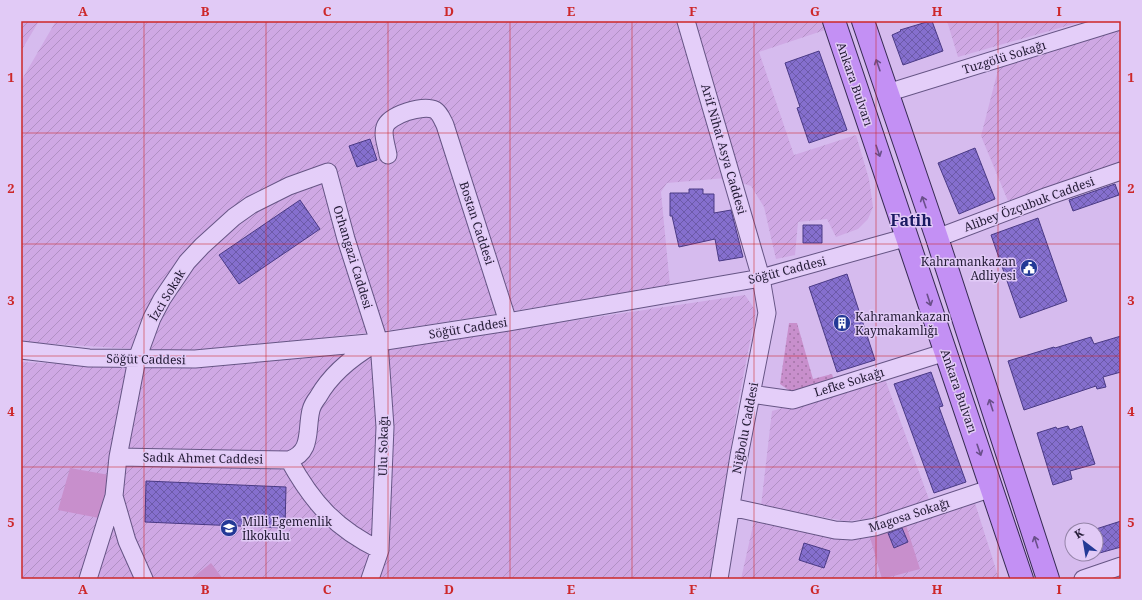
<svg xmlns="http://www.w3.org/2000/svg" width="1142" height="600" font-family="'Noto Serif',serif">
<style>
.farmland{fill:url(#farmland-furrows)}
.grass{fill:url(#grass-dots)}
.garden{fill:#c88fcc}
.building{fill:url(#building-cross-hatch);stroke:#4a3a85}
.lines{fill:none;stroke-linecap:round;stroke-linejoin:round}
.minor-casing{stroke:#665585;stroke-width:19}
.major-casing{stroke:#352a52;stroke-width:24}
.minor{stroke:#e4cef9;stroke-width:17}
.major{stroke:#c390f4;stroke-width:22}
.oneway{stroke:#6a4f8a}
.grid{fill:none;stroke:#cd2729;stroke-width:1;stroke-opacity:0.55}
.labels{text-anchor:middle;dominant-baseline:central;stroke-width:3;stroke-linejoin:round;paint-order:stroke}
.street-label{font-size:12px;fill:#221a34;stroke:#e1caf6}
.poi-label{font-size:12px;fill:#221a34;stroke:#e1caf6;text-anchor:start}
.district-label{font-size:16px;font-weight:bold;fill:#1a1962;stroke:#e1caf6}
.neatline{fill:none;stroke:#cd2729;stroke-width:1.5}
.grid-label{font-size:13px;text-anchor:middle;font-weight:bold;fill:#cd2729}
</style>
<defs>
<pattern id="farmland-furrows" width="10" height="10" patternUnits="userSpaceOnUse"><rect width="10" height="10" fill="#cfa8e4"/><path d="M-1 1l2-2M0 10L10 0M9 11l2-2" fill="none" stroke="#b190c4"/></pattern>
<pattern id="grass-dots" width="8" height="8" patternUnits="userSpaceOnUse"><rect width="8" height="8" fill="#c88fcc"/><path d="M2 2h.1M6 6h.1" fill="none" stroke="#a274a6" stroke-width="1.8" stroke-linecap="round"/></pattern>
<pattern id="building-cross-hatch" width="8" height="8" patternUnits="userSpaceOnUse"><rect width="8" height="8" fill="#856fce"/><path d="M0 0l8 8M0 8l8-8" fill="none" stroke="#6c5aa8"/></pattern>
</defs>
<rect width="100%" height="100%" fill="#d6bbee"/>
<path class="farmland" d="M21,21H39L21,51Z
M56,21H821L825,30L759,52L794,155L856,135L869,179L873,207L868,219L858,229L836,237L827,219L798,222L795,255L776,259L764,207L751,186L726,178L667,183L661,192L670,286L407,328L235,348L169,351L21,342V81Z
M947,21H1084L958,57Z
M1121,27V163L1008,201L981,136L999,66Z
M745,295L756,311L737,408L711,579H21V362L157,368L510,330Z
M885,379L930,502L867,519L845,521L761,506L772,411Z
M974,500L999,579H741L754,521L839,535Z"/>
<path class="grass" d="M789,323H797L813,379L832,374L834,381L794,394L780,384Z"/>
<path class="garden" d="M70,468L109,475L99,518L58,510Z
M905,522L920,569L882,579L869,534Z
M211,563L223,579H191Z"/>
<path class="building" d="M930,21H932L943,51L903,65L892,35L901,31L900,30Z
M819,51L847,130L809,143L797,108L800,107L785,63Z
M370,139L377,160L357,167L349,146Z
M975,148L995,199L959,214L938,163Z
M1115,184L1119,195L1073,211L1069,200Z
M689,189H703V194H714V213L731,210L743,257L719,261L715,239L679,247L672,216H670V193H689Z
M300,200L320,229L239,284L219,255Z
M1038,218L1067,301L1020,318L991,235Z
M803,225H822V243H803Z
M847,274L875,360L837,372L809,287Z
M1121,336V372L1103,377L1106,387L1097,389L1096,386L1024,410L1008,361L1054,347L1055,348L1091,337L1094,344Z
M931,372L943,406L939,407L966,482L934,493L894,384Z
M1068,426L1070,430L1082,426L1095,464L1070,471L1072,479L1053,485L1037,433L1056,427L1057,429Z
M146,481L286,487L285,528L145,522Z
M1121,521V547L1096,554V529Z
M902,528L908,542L894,548L888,533Z
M804,543L830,551L824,568L799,560Z"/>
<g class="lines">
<defs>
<path id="minor" d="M686,21L761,278L767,313L739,456L719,579
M887,93L1120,21
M388,155C387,147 382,135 385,127C389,115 423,104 435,110C440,113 442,119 445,125L508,322
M937,238L1048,196L1121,171
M21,350L89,358L195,359L379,342L508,322L761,278L908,237
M751,394L793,400L946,352
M118,457L289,460C313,452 306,430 311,410C312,406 315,401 318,397C331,374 351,358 373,345
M289,460C312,502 336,529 380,550
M114,496L127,541L144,579
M731,507L835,530L852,531L875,527L992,488
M88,579L114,496L118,457L137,359L152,318L162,299L187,262L202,246L234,217L251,205L289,186L328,172L346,239L379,342L385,427L380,550L370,579
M1083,579L1121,566"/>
<path id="major" d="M834,21L1022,579
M863,21L937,238L1048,579"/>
</defs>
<use href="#minor" class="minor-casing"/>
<use href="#major" class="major-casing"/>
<use href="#minor" class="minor"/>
<use href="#major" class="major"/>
</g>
<defs><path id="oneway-shaft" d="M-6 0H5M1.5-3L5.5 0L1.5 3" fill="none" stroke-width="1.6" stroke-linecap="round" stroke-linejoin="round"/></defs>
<g class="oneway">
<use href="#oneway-shaft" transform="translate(878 65) rotate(-109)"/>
<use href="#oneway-shaft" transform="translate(878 151) rotate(71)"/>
<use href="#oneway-shaft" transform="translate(924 202) rotate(-109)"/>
<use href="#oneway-shaft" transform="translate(929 300) rotate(72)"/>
<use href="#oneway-shaft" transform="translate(991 405) rotate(-108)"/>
<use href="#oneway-shaft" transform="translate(979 450) rotate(71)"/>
<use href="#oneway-shaft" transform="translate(1036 542) rotate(-108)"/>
</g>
<path class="grid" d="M144,21V579M266,21V579M388,21V579M510,21V579M632,21V579M754,21V579M876,21V579M998,21V579M21,133H1121M21,244H1121M21,356H1121M21,467H1121"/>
<defs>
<symbol id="civic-disc" viewBox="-11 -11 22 22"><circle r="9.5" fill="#233996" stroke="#e1caf6"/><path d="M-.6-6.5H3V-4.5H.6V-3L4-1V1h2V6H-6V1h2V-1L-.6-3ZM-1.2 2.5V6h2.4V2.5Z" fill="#fff"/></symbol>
<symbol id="building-disc" viewBox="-11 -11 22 22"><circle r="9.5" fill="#233996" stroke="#e1caf6"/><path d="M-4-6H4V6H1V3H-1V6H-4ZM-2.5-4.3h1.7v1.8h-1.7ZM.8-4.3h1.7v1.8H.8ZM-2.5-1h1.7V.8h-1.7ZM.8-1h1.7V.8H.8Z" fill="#fff"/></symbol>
<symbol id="school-disc" viewBox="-11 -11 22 22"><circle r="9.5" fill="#233996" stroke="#e1caf6"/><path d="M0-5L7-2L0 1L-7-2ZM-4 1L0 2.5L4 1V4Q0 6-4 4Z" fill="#fff"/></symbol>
</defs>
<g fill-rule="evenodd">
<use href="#civic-disc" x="1019" y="258" width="20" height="20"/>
<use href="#building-disc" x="832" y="313" width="20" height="20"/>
<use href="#school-disc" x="219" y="518" width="20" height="20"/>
</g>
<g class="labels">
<g class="street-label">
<text transform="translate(1004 57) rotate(-17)">Tuzgölü Sokağı</text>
<text transform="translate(855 84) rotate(71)">Ankara Bulvarı</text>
<text transform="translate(724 149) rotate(74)">Arif Nihat Asya Caddesi</text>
<text transform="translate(1029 204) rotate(-20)">Alibey Özçubuk Caddesi</text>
<text transform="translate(477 223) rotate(72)">Bostan Caddesi</text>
<text transform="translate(353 257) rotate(73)">Orhangazi Caddesi</text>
<text transform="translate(787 270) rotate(-14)">Söğüt Caddesi</text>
<text transform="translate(167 295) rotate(-59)">İzci Sokak</text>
<text transform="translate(468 328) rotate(-9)">Söğüt Caddesi</text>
<text transform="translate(146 359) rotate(1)">Söğüt Caddesi</text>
<text transform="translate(849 382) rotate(-17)">Lefke Sokağı</text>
<text transform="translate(959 391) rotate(71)">Ankara Bulvarı</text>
<text transform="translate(745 428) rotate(-79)">Niğbolu Caddesi</text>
<text transform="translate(383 446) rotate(-89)">Ulu Sokağı</text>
<text transform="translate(203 458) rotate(1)">Sadık Ahmet Caddesi</text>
<text transform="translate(909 515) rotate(-18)">Magosa Sokağı</text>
</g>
<g class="poi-label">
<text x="1016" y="261" text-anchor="end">Kahramankazan<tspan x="1016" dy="14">Adliyesi</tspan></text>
<text x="855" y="316">Kahramankazan<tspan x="855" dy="14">Kaymakamlığı</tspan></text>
<text x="242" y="521">Milli Egemenlik<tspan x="242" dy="14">İlkokulu</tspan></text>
</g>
<g class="district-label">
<text x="911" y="220">Fatih</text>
</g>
</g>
<rect width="1142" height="600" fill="none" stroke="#e1caf6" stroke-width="44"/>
<g transform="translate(1084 542) rotate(329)"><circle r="19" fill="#e1caf6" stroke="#9584a8"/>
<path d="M0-3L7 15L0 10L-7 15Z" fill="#233996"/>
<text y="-6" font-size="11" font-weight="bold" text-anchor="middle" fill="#221a34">K</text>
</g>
<rect x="22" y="22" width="1098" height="556" class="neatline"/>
<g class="grid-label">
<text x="83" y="16">A</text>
<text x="205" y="16">B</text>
<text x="327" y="16">C</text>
<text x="449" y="16">D</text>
<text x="571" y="16">E</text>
<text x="693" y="16">F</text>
<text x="815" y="16">G</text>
<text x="937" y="16">H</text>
<text x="1059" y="16">I</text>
<text x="11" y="82">1</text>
<text x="1131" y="82">1</text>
<text x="11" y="193">2</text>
<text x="1131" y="193">2</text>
<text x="11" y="305">3</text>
<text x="1131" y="305">3</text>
<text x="11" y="416">4</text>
<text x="1131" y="416">4</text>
<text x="11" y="527">5</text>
<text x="1131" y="527">5</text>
<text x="83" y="594">A</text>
<text x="205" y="594">B</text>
<text x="327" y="594">C</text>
<text x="449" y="594">D</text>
<text x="571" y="594">E</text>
<text x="693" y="594">F</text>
<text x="815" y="594">G</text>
<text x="937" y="594">H</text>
<text x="1059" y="594">I</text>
</g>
</svg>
